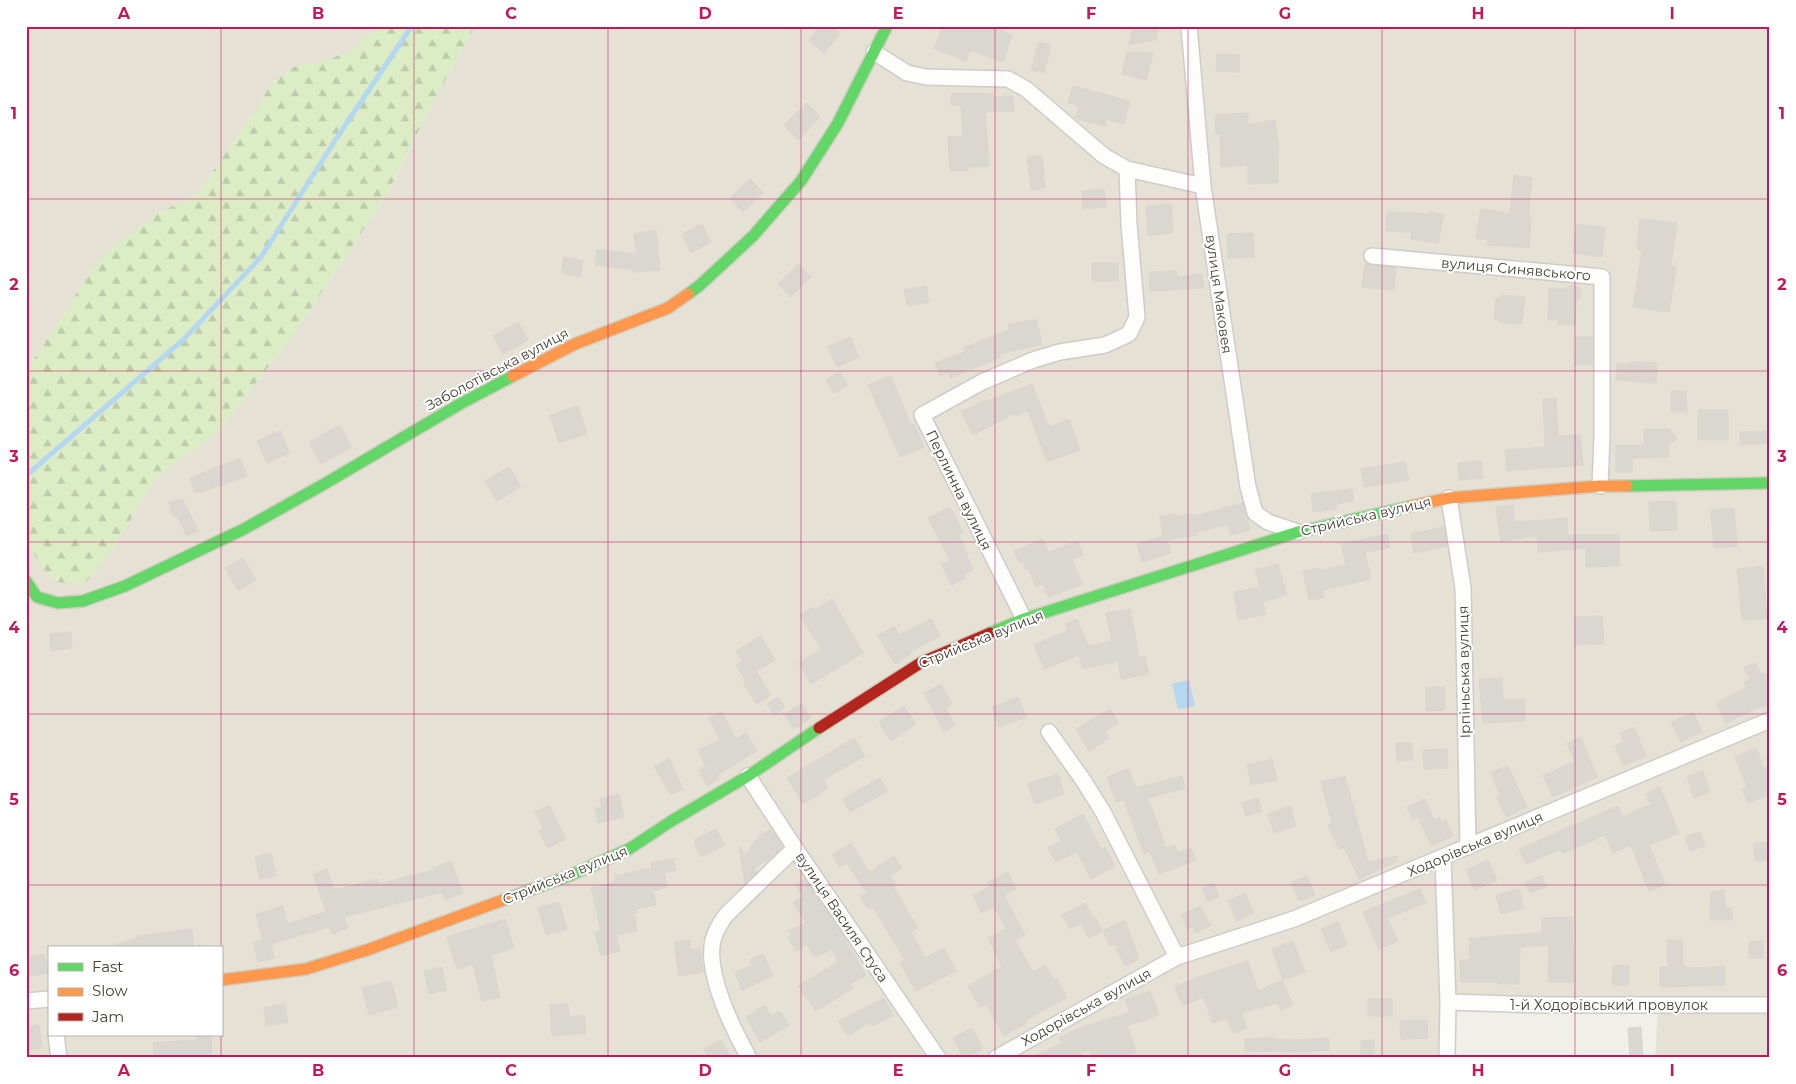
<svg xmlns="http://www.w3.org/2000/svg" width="1796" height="1084" font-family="Montserrat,sans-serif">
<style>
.residential{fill:#e5e1d5;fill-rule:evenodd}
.forest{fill:url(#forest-firs)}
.water{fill:#b6d7f0}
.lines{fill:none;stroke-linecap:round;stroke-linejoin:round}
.stream{stroke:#b6d7f0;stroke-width:5}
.building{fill:#dad7d1;stroke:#d8d6ce}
.street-casing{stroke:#ceccc6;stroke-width:18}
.fast-casing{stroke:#d0ccbf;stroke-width:14}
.slow-casing{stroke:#d0ccbf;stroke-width:14}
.jam-casing{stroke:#d0ccbf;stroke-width:14}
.street{stroke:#fdfdfc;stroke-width:15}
.fast{stroke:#63d668;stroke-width:11}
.slow{stroke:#ff974d;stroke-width:11}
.jam{stroke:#b3261e;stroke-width:11}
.grid{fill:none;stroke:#c2185b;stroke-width:1;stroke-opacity:0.55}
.labels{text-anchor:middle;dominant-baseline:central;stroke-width:4;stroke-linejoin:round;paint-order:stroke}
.street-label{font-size:14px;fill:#474034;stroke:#fff}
.neatline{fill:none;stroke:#c2185b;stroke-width:2}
.grid-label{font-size:16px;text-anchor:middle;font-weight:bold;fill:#c2185b}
</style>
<defs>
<pattern id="forest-firs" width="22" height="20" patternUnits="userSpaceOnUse" patternTransform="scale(1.25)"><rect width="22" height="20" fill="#dcedc6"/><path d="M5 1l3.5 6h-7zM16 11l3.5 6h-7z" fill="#beccab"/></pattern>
</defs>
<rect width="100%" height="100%" fill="#f0efe8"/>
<path class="residential" d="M26,26H378L350,52L327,60L271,84L257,108L195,197L157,213L26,375Z
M475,26H1770V1058H1655L1658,1008L1449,1007L1447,1058H26V540L40,564L108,557L156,477L221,429L295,332L386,196L429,110ZM49,948H221V1035H49Z"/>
<path class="forest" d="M378,26H475L429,110L386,196L295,332L221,429L156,477L108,557L84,584L55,582L40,564L26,540V375L31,364L101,256L157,213L195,197L257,108L271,84L294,67L327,60L350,51Z"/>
<path class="water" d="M1189,680L1195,706L1178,709L1172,684Z"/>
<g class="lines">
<path class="stream" d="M28,474L184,339L261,257L338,136L412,26"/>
</g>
<path class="building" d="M820,26H831L840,34L824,53L809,40Z
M943,26H987L1012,35L1003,62L970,50L966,61L934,48Z
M1133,26H1159L1156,40L1129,45Z
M1039,42L1051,45L1044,73L1031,70Z
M1127,52L1153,53L1146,80L1122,74Z
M1217,54L1239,55V72L1216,71Z
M1073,86L1130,101L1124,124L1106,119L1105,126L1075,118L1079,106L1068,103Z
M952,93L993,94V97L1013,96L1014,111L985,112L989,166L968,167V171H950L948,137L963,136L961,105H951Z
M807,103L820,117L798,140L784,125Z
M1248,113V125L1275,120L1279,153H1278V183L1248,184V165L1221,167L1220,134H1216L1215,115Z
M1042,156L1045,188L1031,190L1027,157Z
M1514,175L1532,178L1528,216H1531L1529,248L1487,245L1488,240L1476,238L1481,209L1510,214Z
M750,179L763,193L743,212L730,198Z
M1104,189L1106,207L1083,209L1082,191Z
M1171,204L1173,233L1148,235L1146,206Z
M1387,212L1429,214V212L1444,214L1438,243L1411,239V232L1386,231Z
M1640,219L1677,223L1671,266L1676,267L1669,312L1633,307L1642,252L1638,249L1637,244Z
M702,224L711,242L691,253L682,234Z
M1577,224L1605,228L1602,257L1573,253Z
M656,230L660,270L632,272V269L595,265L597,250L637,254L634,234Z
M1253,233L1254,257L1228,258L1227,234Z
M564,257L583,261L580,277L561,273Z
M1092,263H1118V281H1092Z
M798,264L811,277L791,297L778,284Z
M1365,264L1396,268L1394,290L1362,287Z
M1177,271V277L1202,274L1204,288L1150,291L1149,272Z
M1572,285L1578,287L1581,293L1580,298L1576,301L1575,325H1558V320H1548L1549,289H1565Z
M926,286L929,302L907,306L904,290Z
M1501,295L1525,297L1522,324L1499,322V319H1494L1496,298H1501Z
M1036,319L1042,344L999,354L1001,357L950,378L948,372L940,375L935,363L965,352L963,348L1009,330L1008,325Z
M518,322L528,340L503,354L493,336Z
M850,337L859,357L837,367L828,347Z
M1576,337H1593V365H1575Z
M1629,362L1657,363L1656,383L1616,380L1617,363L1629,364Z
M840,372L848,385L834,393L826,380Z
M891,376L911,425L914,424L924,447L900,457L868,385Z
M1032,384L1049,427L1069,419L1080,450L1047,462L1028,411L1016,416L1014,413L973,435L961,412L986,400L987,401Z
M1671,391H1686L1687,412H1671Z
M1556,398L1558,436L1580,435L1583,465L1507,471L1505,450L1545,447L1543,399Z
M578,406L587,434L559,443L550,415Z
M1698,410H1728V440H1698Z
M340,425L352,447L321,464L309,442Z
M1644,429H1669L1677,439L1669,444V457L1632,458V472H1616V445H1644Z
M280,431L289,453L267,463L257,441Z
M1770,431V443L1740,445V432Z
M240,458L247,476L200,492H195L190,478Z
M1481,461L1483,478L1459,480L1458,463Z
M1405,462L1409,480L1364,487L1361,469Z
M509,467L521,487L497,501L485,481Z
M1352,489L1354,501L1336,504L1337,509L1313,512L1311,494Z
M182,499L199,531L187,536L177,516L173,517L169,502Z
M1676,501L1677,530L1650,531L1649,502Z
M1243,503L1250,530L1231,535L1228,524L1197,532V535L1167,540L1171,553L1142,562L1137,544L1163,536L1160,517L1176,514L1177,517L1193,514L1194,516Z
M1513,505L1515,522L1567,518L1568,535H1619V566L1586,567V548L1538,552L1537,535L1501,542L1496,507Z
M950,507L963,532L959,535L973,570L964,574L966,578L951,585L942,564L950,561L928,518Z
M1734,508L1737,546L1714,548L1711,510Z
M1444,527L1447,546L1414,553L1411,534Z
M1387,534L1390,547L1365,552L1371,579L1323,590L1324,597L1309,600L1303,571L1319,568V571L1346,565L1341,544Z
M1043,539L1048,552L1078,541L1083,555L1072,559L1082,584L1049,597L1043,584L1036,587L1029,569L1026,570L1023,561L1019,563L1014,551Z
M243,558L256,580L238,590L225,568Z
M1278,564L1287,595L1263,602L1266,614L1238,620L1234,592L1260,587L1255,570Z
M1763,566L1767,618L1742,620L1737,569Z
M832,599L863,653L811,684L799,663L822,649L800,616L813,607L815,610Z
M1130,609L1139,657L1145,656L1149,674L1121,679L1118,661L1083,669L1079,655L1044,669L1034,645L1068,631L1065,624L1077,619L1088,646L1112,641L1106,613Z
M1602,616L1604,644L1575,645L1574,617Z
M931,619L940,636L910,652L911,654L895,664L878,636L894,626L899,635Z
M71,632L72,648L51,651L50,634Z
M761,636L775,660L756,671L771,695L757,704L743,683L746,681L736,665L742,661L736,651Z
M1755,663L1761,674L1764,673L1770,686V704L1760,708L1759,707L1726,723L1716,703L1746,688L1744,682L1750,679L1744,668Z
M1502,678L1503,699H1525V721L1483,723L1479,679Z
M941,684L952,704L945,708L955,725L944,732L924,693Z
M1426,687H1445V710L1426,711Z
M778,697L785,707L774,715L767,704Z
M1018,697L1026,717L999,727L992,707Z
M802,704L811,718L794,729L784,714Z
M904,706L916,724L891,741L879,722Z
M1110,709L1118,723L1105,731L1109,738L1089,751L1076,729Z
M722,712L736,739L746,733L757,751L717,775L719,779L707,786L699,770L706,767L698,750L720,740L709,718Z
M1693,712L1702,732L1681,742L1671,723Z
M1634,727L1646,756L1623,766L1615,746L1624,742L1620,733Z
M1581,737L1597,777L1553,797L1543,776L1575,761L1567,744Z
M854,738L865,756L823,780L828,788L803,804L787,778Z
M1396,743H1412L1413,760L1397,761Z
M1756,748L1764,768L1770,766V795L1748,803L1742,789L1747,787L1735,757Z
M1447,749L1448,768L1424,769L1423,750Z
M669,758L683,789L671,795L654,767Z
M1272,759L1277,780L1251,785L1247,765Z
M1508,766L1527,807L1506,817L1496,797L1500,795L1491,772Z
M1129,769L1136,788L1182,776L1185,788L1148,798L1166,848L1175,845L1178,853L1191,848L1196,860L1159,874L1150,851L1144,854L1124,800L1116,802L1107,777Z
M1703,771L1710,792L1694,798L1687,776Z
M1058,774L1064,794L1035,804L1028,784Z
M1345,776L1368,862L1397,856L1398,861L1359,879L1344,847L1339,849L1328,825L1332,823L1321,782Z
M880,778L888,791L850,812L843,799Z
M1660,787L1679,833L1649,845L1665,885L1649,891L1631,845L1613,853L1605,835L1563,853L1561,849L1526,864L1519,849L1618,806L1623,817L1651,804L1646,794Z
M619,794L624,817L598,823L595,809L602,807L600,799Z
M1258,798L1262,811L1246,816L1242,803Z
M1425,799L1434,820L1440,818L1441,822L1446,820L1453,836L1431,846L1418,817L1413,819L1407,807Z
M549,805L566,839L548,848L539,831L543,828L535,812Z
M1290,806L1296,826L1274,833L1268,814Z
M1083,814L1101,849L1105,847L1115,866L1091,879L1077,852L1056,862L1048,848L1061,841L1055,829Z
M716,829L725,845L701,857L695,845V840Z
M771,829L783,847L772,857L754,868L757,872L745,884L739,846L745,855L759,836Z
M1700,832L1705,846L1690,851L1685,837Z
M1770,842V860L1755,861L1754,844Z
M851,843L869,872L894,856L902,868L890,876L897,886L894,888L918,928L911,932L925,958L944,948L956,971L916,991L900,963L905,960L873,907L868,909L860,897L867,893L847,863L840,867L832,855Z
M271,853L276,876L260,879L255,857Z
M673,858L676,870L664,873L667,887L653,891L656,905L636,909L637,913L634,914L637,931L616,935L620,951L601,956L595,933L601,931L591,888L616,882L615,876L652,868L651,863Z
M1488,860L1497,880L1475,890L1466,870Z
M451,861L463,893L445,900L442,892L344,917L348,928L332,934L329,927L271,944L274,958L258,962L253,942L263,940L256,914L283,906L287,924L326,912L313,874L327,869L334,890L377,879L378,884L434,870L433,868Z
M1008,872L1016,889L1004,895L1025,935L1015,941L1033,972L1045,965L1054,980L1057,979L1067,998L1038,1013L1026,1021V1023L1004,1036L986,1004L980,1007L968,986L1002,967L988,938L1006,929L994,906L982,913L973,896L990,886L988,882Z
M1307,876L1315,895L1299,901L1291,882Z
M1542,876L1546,887L1530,893L1525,882Z
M805,879L837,926L866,975L850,984L853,988L816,1011L798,986L838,962L832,949L814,957L807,944L796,951L788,937L792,935L790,931L806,922L793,903L803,897L795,885Z
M1214,883L1219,897L1208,901L1202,888Z
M1420,889L1426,903L1387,918L1398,941L1379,950L1363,912Z
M1519,889L1524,908L1501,914L1496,895Z
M1724,890L1726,908H1732V920H1710L1711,892Z
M1245,893L1254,913L1237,921L1228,901Z
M559,902L567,929L546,935L538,908Z
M1085,903L1093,918L1095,917L1102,931L1089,938L1081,923L1070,929L1062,915Z
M1201,906L1210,926L1195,933L1193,927L1187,929L1181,915Z
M1572,917L1574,982H1548L1549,945L1520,947L1519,984H1498V982H1461L1460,960H1470L1469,938L1542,933V918Z
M505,919L514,948L491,955L500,997L482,1001L473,964L457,969L447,937Z
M1125,920L1139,959L1125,966L1114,944L1110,946L1103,931Z
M1338,922L1347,945L1331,952L1321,929Z
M192,929L194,948H113V946L145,935Z
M690,940L691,950L700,948L703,972L679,976L674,942Z
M1667,940H1682L1683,966H1686V968L1725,967V985L1660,987V967H1668Z
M1293,941L1305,972L1283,980L1272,949Z
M1749,941H1763V958H1749Z
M44,954L48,973L26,977V958Z
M763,954L773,976L742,990L735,973L752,965L750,960Z
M1248,961L1258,991L1282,980L1293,1005L1281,1010L1277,1003L1242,1013L1247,1028L1233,1033L1227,1018L1213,1023L1203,997L1183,1006L1175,987L1195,978Z
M1613,965H1629V985H1612Z
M442,967L446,990L429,994L424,971Z
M391,981L398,1007L369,1015L362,988Z
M1150,991L1159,1015L1127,1026L1136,1052L1121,1058H1093L1089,1050L1074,1058H1030L1062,1043L1059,1038L1079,1028L1130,1012L1125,1000Z
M884,998L893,1016L873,1026L870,1022L848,1036L838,1021Z
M1368,999H1392V1016H1368Z
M285,1004L288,1022L266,1026L264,1008Z
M568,1004L569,1017L584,1015L586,1033L552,1036L550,1005Z
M765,1005L771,1016L780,1011L789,1025L760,1042L746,1017Z
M1427,1020L1428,1038L1401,1039L1400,1021Z
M39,1025L42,1048L26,1050V1027Z
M1641,1027L1643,1058H1630L1628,1028Z
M972,1028L983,1048L967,1058H964L953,1038Z
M211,1035L212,1055L154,1058L153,1043L197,1040V1036Z
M1274,1037V1039L1295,1040L1329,1038V1050L1295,1052L1245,1051V1039Z
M721,1040L731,1058H709L704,1049Z
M1374,1040V1058H1361V1041Z"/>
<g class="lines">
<defs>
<path id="street" d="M1189,26L1203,186L1248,487L1255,513L1268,522L1298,532
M874,52L907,73L926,77L1008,79L1026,89L1104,156L1127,169L1203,186
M1372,256L1602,277V437L1600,486
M1449,498L1463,588L1468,847
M1024,619L922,415L982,382L1033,360L1060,352L1105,345L1129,334L1137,317L1129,224L1127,169
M1049,732L1083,780L1103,812L1177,957
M748,776L795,848L938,1058
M1443,858L1448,1002L1447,1058
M26,1001L49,999
M1448,1002L1541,1005H1770
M56,1035L59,1058
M749,1058C733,1029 705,973 713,940C716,930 720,923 726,915L795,848
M996,1058L1177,957L1294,919L1770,720"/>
<path id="fast" d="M688,294L699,286L753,236L801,181L838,123L887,26
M1627,486L1770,483
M26,581L37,597L58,603L83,601L125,586L244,529L326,483L460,404L513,376
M990,633L1024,619L1298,532L1412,506
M506,899L571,875L629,849L673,820L748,776L819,728"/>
<path id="slow" d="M513,376L575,344L668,308L688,294
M1412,506L1449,498L1600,486H1627
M221,980L306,969L367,950L506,899"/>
<path id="jam" d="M819,728L922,662L990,633"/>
</defs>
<use href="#street" class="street-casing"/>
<use href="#fast" class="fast-casing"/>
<use href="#slow" class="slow-casing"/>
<use href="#jam" class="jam-casing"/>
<use href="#street" class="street"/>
<use href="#fast" class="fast"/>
<use href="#slow" class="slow"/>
<use href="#jam" class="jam"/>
</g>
<path class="grid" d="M221,26V948M414,26V1058M608,26V1058M801,26V1058M995,26V1058M1188,26V1058M1382,26V1058M1575,26V1058M26,199H1770M26,371H1770M26,542H1770M26,714H1770M26,885H1770M221,1035V1058"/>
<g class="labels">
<g class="street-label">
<text transform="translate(1516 269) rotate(5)">вулиця Синявського</text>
<text transform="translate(1219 294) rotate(82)">вулиця Маковея</text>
<text transform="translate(497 369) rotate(-28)">Заболотівська вулиця</text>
<text transform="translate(959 490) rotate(64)">Перлинна вулиця</text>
<text transform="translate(1366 516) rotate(-13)">Стрийська вулиця</text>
<text transform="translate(981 639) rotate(-22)">Стрийська вулиця</text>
<text transform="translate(1464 672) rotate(-91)">Ірпіньська вулиця</text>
<text transform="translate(1475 844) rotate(-23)">Ходорівська вулиця</text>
<text transform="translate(565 875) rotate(-22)">Стрийська вулиця</text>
<text transform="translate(842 917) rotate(56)">вулиця Василя Стуса</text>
<text x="1609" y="1005">1-й Ходорівський провулок</text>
<text transform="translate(1086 1007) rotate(-29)">Ходорівська вулиця</text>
</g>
</g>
<rect width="1796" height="1084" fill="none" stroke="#ffffff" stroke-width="55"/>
<rect x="48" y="946" width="175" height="90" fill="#ffffff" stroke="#b5b3ae"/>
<rect x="58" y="963" width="25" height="8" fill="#63d668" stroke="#b5b3ae"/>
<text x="92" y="972" font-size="15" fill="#474034">Fast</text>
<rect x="58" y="988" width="25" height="8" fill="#ff974d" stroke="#b5b3ae"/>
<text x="92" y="996" font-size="15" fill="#474034">Slow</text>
<rect x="58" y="1013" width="25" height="8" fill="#b3261e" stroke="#b5b3ae"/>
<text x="92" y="1022" font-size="15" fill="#474034">Jam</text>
<rect x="28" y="28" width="1740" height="1028" class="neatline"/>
<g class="grid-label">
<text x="124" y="19">A</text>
<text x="318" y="19">B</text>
<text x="511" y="19">C</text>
<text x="705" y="19">D</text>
<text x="898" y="19">E</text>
<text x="1091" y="19">F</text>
<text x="1285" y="19">G</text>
<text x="1478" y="19">H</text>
<text x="1672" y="19">I</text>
<text x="14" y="119">1</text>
<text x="1782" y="119">1</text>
<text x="14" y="290">2</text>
<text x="1782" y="290">2</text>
<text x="14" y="462">3</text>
<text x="1782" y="462">3</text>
<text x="14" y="633">4</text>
<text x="1782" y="633">4</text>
<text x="14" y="805">5</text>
<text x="1782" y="805">5</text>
<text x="14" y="976">6</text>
<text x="1782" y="976">6</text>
<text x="124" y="1076">A</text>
<text x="318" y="1076">B</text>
<text x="511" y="1076">C</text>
<text x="705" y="1076">D</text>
<text x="898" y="1076">E</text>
<text x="1091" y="1076">F</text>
<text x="1285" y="1076">G</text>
<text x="1478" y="1076">H</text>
<text x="1672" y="1076">I</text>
</g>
</svg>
